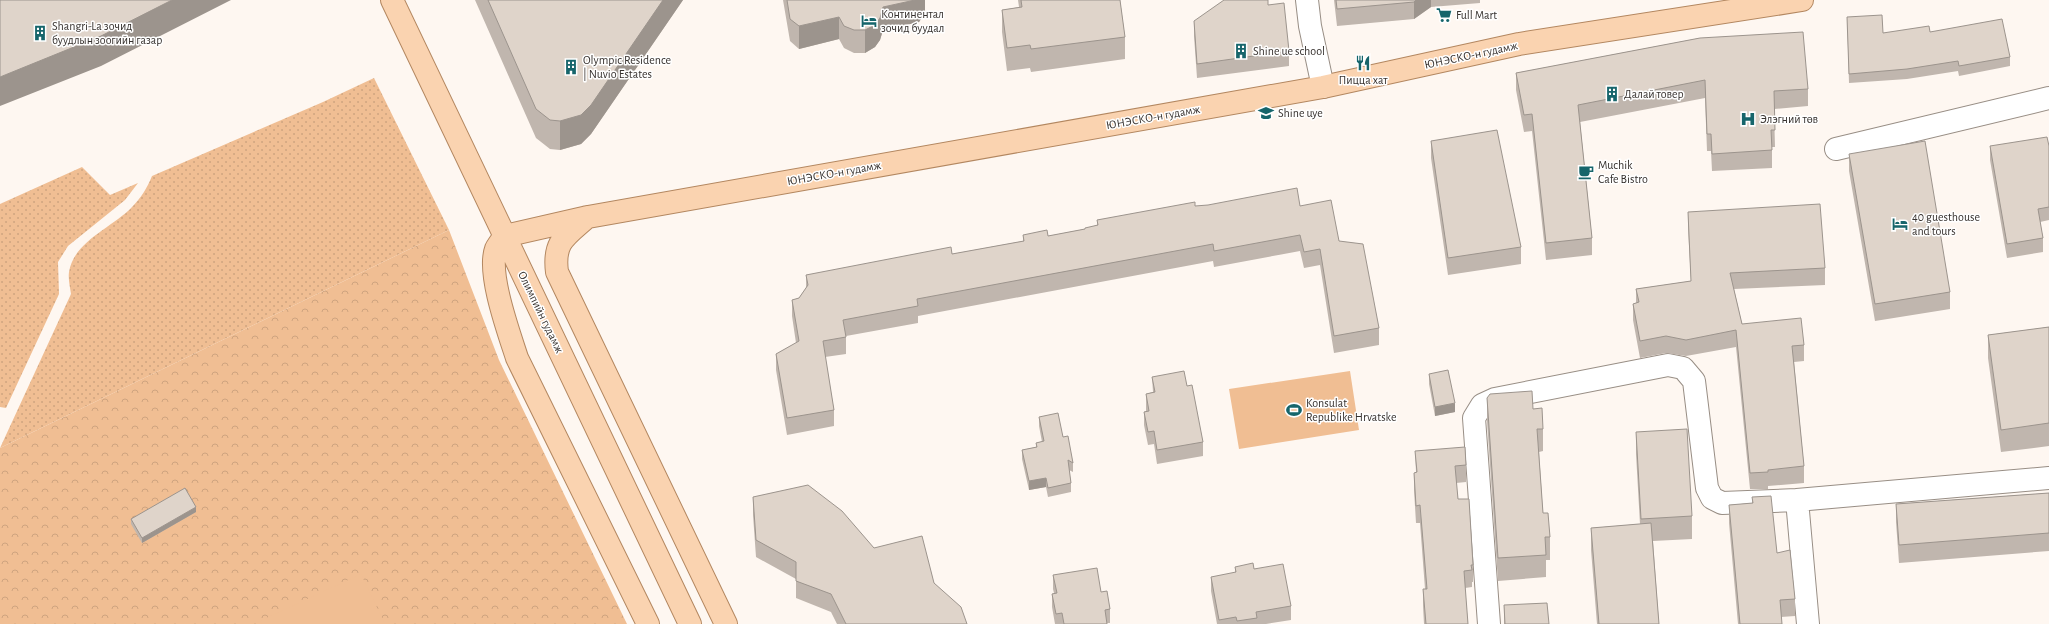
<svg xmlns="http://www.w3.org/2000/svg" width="2049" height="624" font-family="'Alegreya Sans',sans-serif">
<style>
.grass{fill:url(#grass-dots)}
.park{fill:url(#park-crowns)}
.pitch{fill:#f0be93}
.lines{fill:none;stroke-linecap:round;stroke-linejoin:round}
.minor-casing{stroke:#988e85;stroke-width:24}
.major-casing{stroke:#b38760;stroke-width:24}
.minor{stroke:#fff;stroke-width:22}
.major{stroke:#fad3b0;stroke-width:22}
.wall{fill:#c0b6ae}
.shaded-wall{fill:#9c948d}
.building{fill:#dfd4ca;stroke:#9c948d}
.labels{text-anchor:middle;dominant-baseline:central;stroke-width:3;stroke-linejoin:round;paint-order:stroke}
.poi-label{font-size:12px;fill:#36312e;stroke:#fff;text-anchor:start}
.street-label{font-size:12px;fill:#36312e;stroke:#fff}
</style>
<defs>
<pattern id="grass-dots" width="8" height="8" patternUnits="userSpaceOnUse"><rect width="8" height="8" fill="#f0be93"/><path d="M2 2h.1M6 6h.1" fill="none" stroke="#cea47f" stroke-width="1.8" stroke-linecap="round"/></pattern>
<pattern id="park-crowns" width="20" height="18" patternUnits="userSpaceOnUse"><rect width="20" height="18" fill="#f0be93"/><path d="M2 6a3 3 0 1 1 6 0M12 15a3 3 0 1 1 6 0" fill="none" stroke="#cea47f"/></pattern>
</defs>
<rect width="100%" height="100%" fill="#fef7f1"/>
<path class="grass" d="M374,78L449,230L0,448L71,294C70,287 68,279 69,272C74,241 112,228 132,207C141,198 147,188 152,176L323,102Z
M82,167L110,195L138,183L125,200L68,246L58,262L59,294L6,408L0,407V204Z"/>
<path class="park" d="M449,230L499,360L627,624H0V448Z"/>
<path class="pitch" d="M1350,371L1359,430L1239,449L1229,389Z
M361,574L385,624H262L260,621Z"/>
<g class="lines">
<defs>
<path id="minor" d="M1307,0L1310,26L1323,87
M1836,149L2049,98
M1797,500L1808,624
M1489,624L1474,418L1482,405L1495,399L1668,365L1683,368L1694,381L1707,488L1712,498L1722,503L1797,500L2049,478"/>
<path id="major" d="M392,0L690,624
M587,217C566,236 553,241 557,272L726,624
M505,236L588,217L1323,87L1519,44L1802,0
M505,236C502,240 498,245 496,249C487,273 509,333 517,358L648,624"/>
</defs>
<use href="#minor" class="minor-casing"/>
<use href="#major" class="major-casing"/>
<use href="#minor" class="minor"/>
<use href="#major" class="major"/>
</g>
<path class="wall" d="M475,0H683L591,134L581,144L560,150L550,149L536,138Z
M783,0H925V13L919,22L883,30L880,40L875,47L865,53H854L844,48L839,39L799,49L790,41Z
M1018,0H1120L1125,37V59L1031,72L1030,68L1007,71L1002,32V10L1019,7Z
M1334,0H1480V3L1431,7L1414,19L1337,26Z
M1268,5L1289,51V66L1197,78L1194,36V21Z
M1847,17L1883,33L1930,32L2010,57V66L1959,76L1958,71L1907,79L1849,83Z
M1700,38L1808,89V106L1774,109L1775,147H1772V168L1712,171L1711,151H1707L1705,98L1580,122L1592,238V255L1546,260L1532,131L1524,132L1516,90V73Z
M1431,141L1521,247V264L1448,275L1431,158Z
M1990,146H2049V220L2040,222L2043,238V252L2007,258L1990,160Z
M1849,154L1950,292V309L1875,321L1849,171Z
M1195,206H1300L1339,241L1379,328V345L1334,353L1320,265L1304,268L1300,251L1214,267L1213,261L918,316V323L846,336V354L825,357L834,410V426L787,435L776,370V354L796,343L792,316V300L799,298L806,288V275L952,254L1023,241V235L1048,236L1085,229L1097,225V220Z
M1688,212L1825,268V285L1734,289L1742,324L1804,345V361L1794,362L1804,466V483L1768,486V489H1750L1736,347L1686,356L1666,353L1640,358L1633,320V304L1636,303V289L1691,281L1688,228Z
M2049,327V446L2001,452L1988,358V335Z
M1429,374L1455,412L1435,416L1429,384Z
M1152,377L1187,386L1203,442V456L1157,464L1154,444L1148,445L1144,425V412L1146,411V394L1153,392Z
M1487,398L1533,409L1543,429V451L1539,452L1543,513L1550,537V560H1546V577L1498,581L1487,421Z
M1039,417L1063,437L1073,463V472L1069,470L1071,483V492L1048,497L1046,487L1029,490L1022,459V450L1036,447V443L1042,442L1039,426Z
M1636,432L1692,516V539L1653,541L1659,624H1597L1591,550V528L1640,524L1636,454Z
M1415,451L1466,465V482L1456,483L1458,499L1473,565V582H1472V587L1465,588L1468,624H1424L1423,606V589H1425L1420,523H1416L1414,490V473L1416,472Z
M2049,493V551L1899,563L1896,522V504Z
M753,497L874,548L934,583L967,624H837L831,612L796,598V579L756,557L753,515Z
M1752,497L1777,553L1795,599V616L1781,617L1782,624H1738L1729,523V505L1752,503Z
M196,512L142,543L131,524V519Z
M1235,567L1254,569L1291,606V620L1266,624H1217L1211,591V577L1235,573Z
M1053,575L1101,592L1110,609V623H1107V624H1055L1052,607V594L1054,593L1053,589Z
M1504,605L1549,624H1504Z"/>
<path class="shaded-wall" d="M172,0H231L101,66L0,106V77Z
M663,0H683L591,134L581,144L560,150V121Z
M915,0H925V13L919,22L883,30L880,40L875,47L865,53V30L883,7Z
M1416,0H1431V7L1414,19V2Z
M839,17V39L799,49V26Z
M1455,403V412L1435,416V407Z
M1046,478V487L1029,490V481Z
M196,507V512L142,543V538Z"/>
<path class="building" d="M0,0H172L101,36L0,77Z
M488,0H663L591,105L581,115L560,121L550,120L536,109Z
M787,0H915L883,7L880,18L875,25L865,30H854L844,26L839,17L799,26L790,19Z
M1021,0H1120L1125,37L1031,49L1030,45L1007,48L1002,10L1022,7Z
M1224,0H1268V5L1284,3L1289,51L1197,64L1194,21Z
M1336,0H1416L1414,2L1337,9Z
M1882,15L1883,33L1929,26L1930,32L2002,19L2010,57L1959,66L1958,61L1907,69L1849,74L1847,17Z
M1803,32L1808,89L1774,91L1775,130H1771L1772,150L1712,154L1711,134H1707L1705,80L1578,105L1592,238L1546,243L1532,114L1524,115L1516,73L1700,38Z
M1497,130L1521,247L1448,258L1431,141Z
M2047,137L2049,146V207L2038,209L2043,238L2007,244L1990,146Z
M1925,141L1950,292L1875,304L1849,154Z
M1297,188L1300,206L1331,200L1339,241L1363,244L1379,328L1334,336L1320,249L1304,252L1300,235L1214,251L1213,244L917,299L918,306L843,320L846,337L823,341L834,410L787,418L776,354L799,341L792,300L799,298L808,285L806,275L951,247L952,254L1024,241L1023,235L1047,230L1048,236L1085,229V228L1098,225L1097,220L1195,202V206L1208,205Z
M1820,204L1825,268L1730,273L1742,324L1801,318L1804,345L1792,346L1804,466L1768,470V472L1750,473L1736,330L1686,340L1666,336L1640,341L1633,304L1639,302L1636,289L1691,281L1688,212Z
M2049,327V423L2001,430L1988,335Z
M1448,370L1455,403L1435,407L1429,374Z
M1184,371L1187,386L1192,385L1203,442L1157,450L1154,431L1148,432L1144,412L1149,411L1146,394L1155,392L1152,377Z
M1532,391L1533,409L1542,408L1543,429H1537L1543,513H1548L1550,537H1545L1546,555L1498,558L1487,398L1490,394Z
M1058,413L1063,437L1068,436L1073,463L1068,460L1071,483L1048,488L1046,478L1029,481L1022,450L1037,447L1036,443L1044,441L1039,417Z
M1687,429L1692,516L1641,519L1636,432Z
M1465,447L1466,465L1455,466L1458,499H1469L1473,565H1471L1472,570L1464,571L1468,624H1426L1423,589H1427L1420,505L1416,506L1414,473L1417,472L1415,451Z
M808,485L842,511L874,548L922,536L934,583L961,607L967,624H846L831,594L796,581V562L756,540L753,497Z
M185,488L196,507L142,538L131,519Z
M2049,493V533L1899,545L1896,504Z
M1771,496L1777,553L1790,550L1795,599L1780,600L1782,624H1740L1729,505L1753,503L1752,497Z
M1651,523L1659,624H1599L1591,528Z
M1253,563L1254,569L1283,564L1291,606L1256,612L1257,618L1237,621L1236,617L1219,620L1211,577L1236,572L1235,567Z
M1097,568L1101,592L1107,591L1110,609L1105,610L1107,624H1064L1062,613L1056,614L1052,594L1057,593L1053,575Z
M1547,603L1549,624H1505L1504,605Z"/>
<defs>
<symbol id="supermarket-bare" viewBox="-9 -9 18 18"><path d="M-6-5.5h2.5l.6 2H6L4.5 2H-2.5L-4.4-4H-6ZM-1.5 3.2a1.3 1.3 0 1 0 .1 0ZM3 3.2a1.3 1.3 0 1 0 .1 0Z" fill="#16656b" stroke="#fff" stroke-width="2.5" paint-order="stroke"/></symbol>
<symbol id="hotel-bare" viewBox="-9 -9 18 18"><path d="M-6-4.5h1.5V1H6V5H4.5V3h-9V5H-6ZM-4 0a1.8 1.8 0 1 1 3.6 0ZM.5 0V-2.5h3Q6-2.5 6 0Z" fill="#16656b" stroke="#fff" stroke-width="2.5" paint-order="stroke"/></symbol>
<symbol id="building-bare" viewBox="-9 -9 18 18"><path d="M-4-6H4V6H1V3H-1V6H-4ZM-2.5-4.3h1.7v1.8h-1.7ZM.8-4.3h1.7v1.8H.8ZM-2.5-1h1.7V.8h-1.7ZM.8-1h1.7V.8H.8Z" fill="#16656b" stroke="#fff" stroke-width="2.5" paint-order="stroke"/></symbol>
<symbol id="restaurant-bare" viewBox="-9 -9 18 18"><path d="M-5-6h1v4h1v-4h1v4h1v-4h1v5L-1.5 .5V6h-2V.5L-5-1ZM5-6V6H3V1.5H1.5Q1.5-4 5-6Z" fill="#16656b" stroke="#fff" stroke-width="2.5" paint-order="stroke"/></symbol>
<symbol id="school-bare" viewBox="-9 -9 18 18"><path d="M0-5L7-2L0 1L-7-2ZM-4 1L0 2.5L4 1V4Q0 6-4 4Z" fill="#16656b" stroke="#fff" stroke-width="2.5" paint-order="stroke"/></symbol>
<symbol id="hospital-bare" viewBox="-9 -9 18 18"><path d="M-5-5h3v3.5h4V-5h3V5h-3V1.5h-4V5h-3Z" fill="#16656b" stroke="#fff" stroke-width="2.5" paint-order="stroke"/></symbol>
<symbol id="cafe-bare" viewBox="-9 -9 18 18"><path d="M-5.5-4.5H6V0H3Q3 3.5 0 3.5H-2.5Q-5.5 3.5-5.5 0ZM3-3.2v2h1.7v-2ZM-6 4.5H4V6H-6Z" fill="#16656b" stroke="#fff" stroke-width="2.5" paint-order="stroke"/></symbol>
<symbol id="stadium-bare" viewBox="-9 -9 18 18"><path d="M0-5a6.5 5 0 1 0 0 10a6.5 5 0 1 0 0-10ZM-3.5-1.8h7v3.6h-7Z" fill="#16656b" stroke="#fff" stroke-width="2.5" paint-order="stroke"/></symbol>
</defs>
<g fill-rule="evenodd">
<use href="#supermarket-bare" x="1433" y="4" width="22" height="22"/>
<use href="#hotel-bare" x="858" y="10" width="22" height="22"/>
<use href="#building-bare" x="29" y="22" width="22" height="22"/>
<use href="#building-bare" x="1230" y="40" width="22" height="22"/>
<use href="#restaurant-bare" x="1352" y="52" width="22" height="22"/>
<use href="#building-bare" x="560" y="56" width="22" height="22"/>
<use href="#building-bare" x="1601" y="83" width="22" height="22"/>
<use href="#school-bare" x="1255" y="102" width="22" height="22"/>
<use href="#hospital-bare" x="1737" y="108" width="22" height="22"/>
<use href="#cafe-bare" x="1575" y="161" width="22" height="22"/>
<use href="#hotel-bare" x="1889" y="213" width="22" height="22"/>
<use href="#stadium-bare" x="1283" y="399" width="22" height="22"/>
</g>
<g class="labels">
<g class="poi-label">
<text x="881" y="14">Континентал<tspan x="881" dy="14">зочид буудал</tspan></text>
<text x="1456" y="15">Full Mart</text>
<text x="52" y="26">Shangri-La зочид<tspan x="52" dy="14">буудлын зоогийн газар</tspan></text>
<text x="1253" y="51">Shine ue school</text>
<text x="583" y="60">Olympic Residence<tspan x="583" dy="14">| Nuvio Estates</tspan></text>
<text x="1363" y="80" text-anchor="middle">Пицца хат</text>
<text x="1624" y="94">Далай товер</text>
<text x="1278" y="113">Shine uye</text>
<text x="1760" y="119">Элэгний төв</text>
<text x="1598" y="165">Muchik<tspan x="1598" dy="14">Cafe Bistro</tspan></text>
<text x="1912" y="217">40 guesthouse<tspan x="1912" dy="14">and tours</tspan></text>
<text x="1306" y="403">Konsulat<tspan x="1306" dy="14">Republike Hrvatske</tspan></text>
</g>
<g class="street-label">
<text transform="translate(1471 55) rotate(-12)">ЮНЭСКО-н гудамж</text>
<text transform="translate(1153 117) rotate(-10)">ЮНЭСКО-н гудамж</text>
<text transform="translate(834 173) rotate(-10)">ЮНЭСКО-н гудамж</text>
<text transform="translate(541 312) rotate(64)">Олимпийн гудамж</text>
</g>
</g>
</svg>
